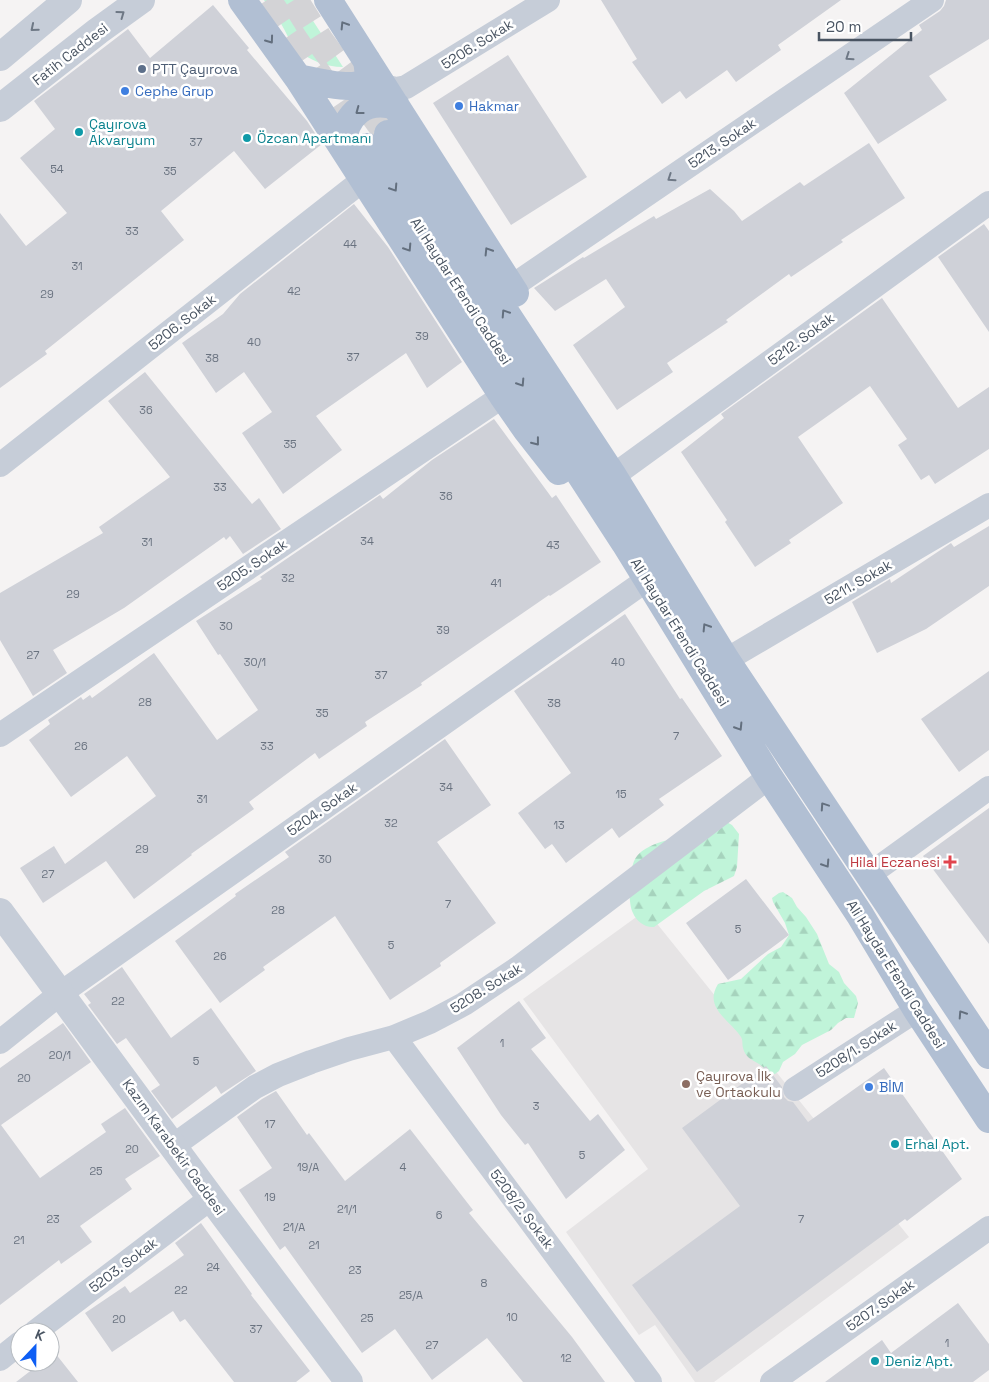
<svg xmlns="http://www.w3.org/2000/svg" width="989" height="1382" font-family="'Space Grotesk',sans-serif">
<style>
.education{fill:#e6e4e5}
.green{fill:#c0f4d9}
.forest{fill:url(#forest-firs)}
.building{fill:#cfd1d8}
.lines{fill:none;stroke-linecap:round;stroke-linejoin:round}
.primary-tunnel{stroke:#d3d3d6;stroke-width:28;stroke-dasharray:28 14;stroke-linecap:butt}
.minor{stroke:#c6cdd8;stroke-width:24}
.tertiary{stroke:#c6cdd8;stroke-width:28}
.primary{stroke:#b1bfd3;stroke-width:28}
.oneway{stroke:#6e7885}
.oneway2{stroke:#636f7e}
.service-dot{fill:#5c6f8a;stroke:#fff;stroke-width:2}
.shop-dot{fill:#3f7fe0;stroke:#fff;stroke-width:2}
.culture-dot{fill:#0f9aa8;stroke:#fff;stroke-width:2}
.health-dot{fill:#e0444e;stroke:#fff;stroke-width:2}
.education-dot{fill:#8d6e63;stroke:#fff;stroke-width:2}
.labels{text-anchor:middle;dominant-baseline:central;stroke-width:5;stroke-linejoin:round;paint-order:stroke}
.number-label{font-size:11px;fill:#6a7380}
.street-label{font-size:14px;fill:#495462;stroke:#fff}
.service-label{font-size:14px;fill:#4e5e75;stroke:#fff;text-anchor:start}
.shop-label{font-size:14px;fill:#366cbe;stroke:#fff;text-anchor:start}
.culture-label{font-size:14px;fill:#0d838f;stroke:#fff;text-anchor:start}
.health-label{font-size:14px;fill:#be3a42;stroke:#fff;text-anchor:end}
.education-label{font-size:14px;fill:#785e54;stroke:#fff;text-anchor:start}
</style>
<defs>
<pattern id="forest-firs" width="22" height="20" patternUnits="userSpaceOnUse" patternTransform="scale(1.25)"><rect width="22" height="20" fill="#c0f4d9"/><path d="M5 1l3.5 6h-7zM16 11l3.5 6h-7z" fill="#a6d3bd"/></pattern>
</defs>
<rect width="100%" height="100%" fill="#f5f3f3"/>
<path class="education" d="M646,910L909,1237L714,1382H695L655,1325L639,1335L566,1232L648,1169L523,999Z"/>
<path class="green" d="M264,0H299V1L275,17Z
M304,7L343,67C326,67 309,60 296,49C290,42 285,30 280,22Z"/>
<path class="forest" d="M723,820L732,825L739,834L737,867L734,876L704,891L654,927C645,928 636,921 633,913C627,902 629,865 637,856C642,849 656,843 664,841C672,840 680,845 687,843C694,842 716,824 723,820Z
M783,892L792,898L797,907L806,917L817,934L829,964L839,972L844,983L856,996L858,1003L854,1018H846L838,1023L831,1030L802,1045L795,1054L783,1062L779,1071L775,1074C768,1072 765,1068 759,1064C752,1060 745,1057 743,1048C742,1044 743,1040 741,1037C730,1020 703,1008 718,984L741,979L768,954L781,947L789,935L785,923L773,902L772,898L779,893Z"/>
<path class="building" d="M601,0H841L778,45L781,50L736,82L727,70L686,99L680,91L662,104L632,62L637,59Z
M946,0H989V39L929,76L947,100L878,144L844,93L922,30L919,25L940,11L944,6Z
M213,5L249,48L247,50L307,121L322,144L265,189L234,151L161,211L184,240L45,351L47,354L0,388V213L26,246L67,213L20,158L55,129L34,101L128,29L150,58Z
M508,55L587,177L511,225L433,103Z
M869,143L905,198L841,240L843,242L791,277L789,274L726,320L728,322L667,363L673,372L617,410L573,345L625,307L606,279L555,311L534,288L583,257L584,258L654,216L656,219L710,189L734,211L742,221L800,182L804,186Z
M354,204L388,247L462,362L427,388L406,353L316,416L342,450L283,494L242,433L272,412L244,372L216,393L182,343L223,314L240,294Z
M984,224L989,231V332L938,257Z
M882,298L958,408L989,387V449L935,484L929,475L921,480L898,445L907,439L870,386L798,437L843,503L789,540L791,543L755,567L725,522L727,520L681,452L724,418L721,414Z
M145,372L252,504L259,498L281,529L243,554L230,536L226,540L224,537L124,608L53,650L67,673L33,696L0,640V593L103,533L99,527L170,477L108,401Z
M494,419L552,498L556,495L601,562L550,596L549,595L421,683L422,685L365,722L367,726L319,759L315,753L249,802L254,809L191,854L192,855L134,899L106,861L43,903L20,868L54,846L65,864L156,796L127,756L71,797L29,740L50,724L48,720L81,697L83,700L90,695L92,698L154,653L217,740L258,710L220,654L218,655L196,621L262,579L260,577L380,495L383,499L432,460Z
M989,526V586L926,629L877,653L852,602L890,579L891,583L951,543L954,547Z
M625,614L680,699L682,698L722,756L659,799L664,805L619,838L612,828L566,863L552,844L545,849L518,813L571,773L514,691Z
M989,671V750L959,772L921,719Z
M445,739L491,805L437,842L496,923L440,963L441,966L390,1000L335,916L263,967L265,970L220,1003L175,941L236,896L235,894L289,857L285,852Z
M989,808V944L923,856Z
M746,879L789,935L728,980L686,923Z
M122,967L171,1038L211,1008L256,1071L221,1094L216,1086L172,1119L151,1091L160,1085L126,1038L117,1044L88,1005L91,1003L84,994Z
M519,1001L546,1038L531,1049L590,1121L598,1114L625,1150L566,1199L528,1143L525,1145L501,1115L457,1048Z
M63,1023L91,1062L1,1125L40,1178L106,1132L101,1124L125,1108L160,1156L125,1179L132,1189L80,1226L92,1242L61,1264L59,1260L0,1305V1068Z
M766,1066L782,1087L784,1097L788,1101L793,1102L808,1122L884,1068L962,1179L907,1221L905,1219L697,1372L632,1285L740,1206L682,1128Z
M276,1091L307,1135L309,1133L345,1181L410,1129L473,1210L469,1213L572,1337L605,1382H523L487,1338L432,1380L395,1329L362,1353L285,1246L280,1250L239,1190L272,1168L237,1117L262,1099Z
M201,1223L252,1294L251,1295L310,1371L296,1382H234L185,1319L180,1322L173,1311L112,1352L85,1313L125,1286L130,1293L184,1255L175,1243Z
M958,1303L989,1344V1370L973,1382H825L882,1340L891,1353Z
M55,1353L78,1382H16L42,1362H50V1356Z"/>
<g class="lines">
<path class="primary-tunnel" d="M267,0L367,147
M294,0L320,41L388,134"/>
<path class="minor" d="M382,83C390,89 396,90 406,87L548,0
M511,287L932,0
M0,465L363,180
M613,476L989,203
M726,660L989,505
M0,735L503,396
M870,874L989,788
M394,1037L650,1382
M0,1042L61,993L648,579
M795,1089L917,1010
M173,1146L255,1087L278,1075L311,1062L349,1049L394,1037L430,1022L464,1004L518,968L769,777
M35,1332L211,1198
M0,1359L20,1343
M772,1382L989,1228"/>
<path class="tertiary" d="M0,57L68,0
M0,108L98,31L141,0
M0,912L211,1198L349,1382"/>
<path class="primary" d="M242,0L298,78L503,396L526,429L559,471
M328,0L515,293
M298,78C311,80 356,93 366,81C370,76 368,67 367,61
M388,134L613,476L726,660L989,1055
M342,145C345,114 365,97 396,106
M367,147L625,543L769,777L860,915L917,1010L989,1119"/>
</g>
<defs><path id="oneway-chevron" d="M-2-3.5L2.5 0L-2 3.5" fill="none" stroke-width="1.6" stroke-linecap="round" stroke-linejoin="round" transform="scale(1.25)"/></defs>
<g class="oneway">
<use href="#oneway-chevron" transform="translate(121 14) rotate(-36)"/>
<use href="#oneway-chevron" transform="translate(34 28) rotate(140)"/>
<use href="#oneway-chevron" transform="translate(849 57) rotate(146)"/>
<use href="#oneway-chevron" transform="translate(671 178) rotate(146)"/>
</g>
<g class="oneway2">
<use href="#oneway-chevron" transform="translate(344 25) rotate(-122)"/>
<use href="#oneway-chevron" transform="translate(270 40) rotate(54)"/>
<use href="#oneway-chevron" transform="translate(359 111) rotate(143)"/>
<use href="#oneway-chevron" transform="translate(394 188) rotate(57)"/>
<use href="#oneway-chevron" transform="translate(408 248) rotate(57)"/>
<use href="#oneway-chevron" transform="translate(488 251) rotate(-122)"/>
<use href="#oneway-chevron" transform="translate(505 313) rotate(-123)"/>
<use href="#oneway-chevron" transform="translate(521 383) rotate(57)"/>
<use href="#oneway-chevron" transform="translate(536 442) rotate(52)"/>
<use href="#oneway-chevron" transform="translate(706 627) rotate(-122)"/>
<use href="#oneway-chevron" transform="translate(739 727) rotate(58)"/>
<use href="#oneway-chevron" transform="translate(824 806) rotate(-124)"/>
<use href="#oneway-chevron" transform="translate(826 864) rotate(57)"/>
<use href="#oneway-chevron" transform="translate(962 1014) rotate(-123)"/>
</g>
<circle class="service-dot" cx="142" cy="69" r="5"/>
<g class="shop-dot">
<circle cx="125" cy="91" r="5"/>
<circle cx="459" cy="106" r="5"/>
<circle cx="869" cy="1087" r="5"/>
</g>
<g class="culture-dot">
<circle cx="79" cy="132" r="5"/>
<circle cx="247" cy="138" r="5"/>
<circle cx="895" cy="1144" r="5"/>
<circle cx="875" cy="1361" r="5"/>
</g>
<path class="health-dot" d="M947.5 854.5h5v5h5v5h-5v5h-5v-5h-5v-5h5z"/>
<circle class="education-dot" cx="686" cy="1084" r="5"/>
<g class="labels">
<g class="number-label">
<text x="196" y="142">37</text>
<text x="57" y="169">54</text>
<text x="170" y="171">35</text>
<text x="132" y="231">33</text>
<text x="350" y="244">44</text>
<text x="77" y="266">31</text>
<text x="294" y="291">42</text>
<text x="47" y="294">29</text>
<text x="422" y="336">39</text>
<text x="254" y="342">40</text>
<text x="353" y="357">37</text>
<text x="212" y="358">38</text>
<text x="146" y="410">36</text>
<text x="290" y="444">35</text>
<text x="220" y="487">33</text>
<text x="446" y="496">36</text>
<text x="367" y="541">34</text>
<text x="147" y="542">31</text>
<text x="553" y="545">43</text>
<text x="288" y="578">32</text>
<text x="496" y="583">41</text>
<text x="73" y="594">29</text>
<text x="226" y="626">30</text>
<text x="443" y="630">39</text>
<text x="33" y="655">27</text>
<text x="255" y="662">30/1</text>
<text x="618" y="662">40</text>
<text x="381" y="675">37</text>
<text x="145" y="702">28</text>
<text x="554" y="703">38</text>
<text x="322" y="713">35</text>
<text x="676" y="736">7</text>
<text x="81" y="746">26</text>
<text x="267" y="746">33</text>
<text x="446" y="787">34</text>
<text x="621" y="794">15</text>
<text x="202" y="799">31</text>
<text x="391" y="823">32</text>
<text x="559" y="825">13</text>
<text x="142" y="849">29</text>
<text x="325" y="859">30</text>
<text x="48" y="874">27</text>
<text x="448" y="904">7</text>
<text x="278" y="910">28</text>
<text x="738" y="929">5</text>
<text x="391" y="945">5</text>
<text x="220" y="956">26</text>
<text x="118" y="1001">22</text>
<text x="502" y="1043">1</text>
<text x="60" y="1055">20/1</text>
<text x="196" y="1061">5</text>
<text x="24" y="1078">20</text>
<text x="536" y="1106">3</text>
<text x="270" y="1124">17</text>
<text x="132" y="1149">20</text>
<text x="582" y="1155">5</text>
<text x="308" y="1167">19/A</text>
<text x="403" y="1167">4</text>
<text x="96" y="1171">25</text>
<text x="270" y="1197">19</text>
<text x="347" y="1209">21/1</text>
<text x="439" y="1215">6</text>
<text x="53" y="1219">23</text>
<text x="801" y="1219">7</text>
<text x="294" y="1227">21/A</text>
<text x="19" y="1240">21</text>
<text x="314" y="1245">21</text>
<text x="213" y="1267">24</text>
<text x="355" y="1270">23</text>
<text x="484" y="1283">8</text>
<text x="181" y="1290">22</text>
<text x="411" y="1295">25/A</text>
<text x="512" y="1317">10</text>
<text x="367" y="1318">25</text>
<text x="119" y="1319">20</text>
<text x="256" y="1329">37</text>
<text x="947" y="1343">1</text>
<text x="432" y="1345">27</text>
<text x="566" y="1358">12</text>
</g>
<g class="street-label">
<text transform="translate(477 44) rotate(-32)">5206. Sokak</text>
<text transform="translate(70 54) rotate(-38)">Fatih Caddesi</text>
<text transform="translate(722 143) rotate(-34)">5213. Sokak</text>
<text transform="translate(461 291) rotate(57)">Ali Haydar Efendi Caddesi</text>
<text transform="translate(182 322) rotate(-38)">5206. Sokak</text>
<text transform="translate(801 339) rotate(-36)">5212. Sokak</text>
<text transform="translate(252 565) rotate(-34)">5205. Sokak</text>
<text transform="translate(858 582) rotate(-30)">5211. Sokak</text>
<text transform="translate(680 632) rotate(58)">Ali Haydar Efendi Caddesi</text>
<text transform="translate(322 809) rotate(-35)">5204. Sokak</text>
<text transform="translate(896 974) rotate(58)">Ali Haydar Efendi Caddesi</text>
<text transform="translate(486 988) rotate(-32)">5208. Sokak</text>
<text transform="translate(856 1049) rotate(-33)">5208/1. Sokak</text>
<text transform="translate(174 1147) rotate(54)">Kazım Karabekir Caddesi</text>
<text transform="translate(522 1209) rotate(53)">5208/2. Sokak</text>
<text transform="translate(123 1265) rotate(-37)">5203. Sokak</text>
<text transform="translate(880 1305) rotate(-35)">5207. Sokak</text>
</g>
<g class="service-label">
<text x="152" y="69">PTT Çayırova</text>
</g>
<g class="shop-label">
<text x="135" y="91">Cephe Grup</text>
<text x="469" y="106">Hakmar</text>
<text x="879" y="1087">BİM</text>
</g>
<g class="culture-label">
<text x="89" y="124">Çayırova<tspan x="89" dy="16">Akvaryum</tspan></text>
<text x="257" y="138">Özcan Apartmanı</text>
<text x="905" y="1144">Erhal Apt.</text>
<text x="885" y="1361">Deniz Apt.</text>
</g>
<g class="health-label">
<text x="940" y="862">Hilal Eczanesi</text>
</g>
<g class="education-label">
<text x="696" y="1076">Çayırova İlk<tspan x="696" dy="16">ve Ortaokulu</tspan></text>
</g>
</g>
<g transform="translate(35 1347) rotate(22)"><circle r="24" fill="#ffffff" stroke="#b6bbc0"/>
<path d="M0-4L9 19L0 12L-9 19Z" fill="#0e5ef4"/>
<text y="-8" font-size="14" font-weight="bold" text-anchor="middle" fill="#495462">K</text>
</g>
<path d="M819 32v8h92v-8" fill="none" stroke="#495462" stroke-width="2.5"/>
<text x="826" y="32" font-size="15" fill="#495462" stroke="#ffffff" stroke-width="4" paint-order="stroke">20 m</text>
</svg>
